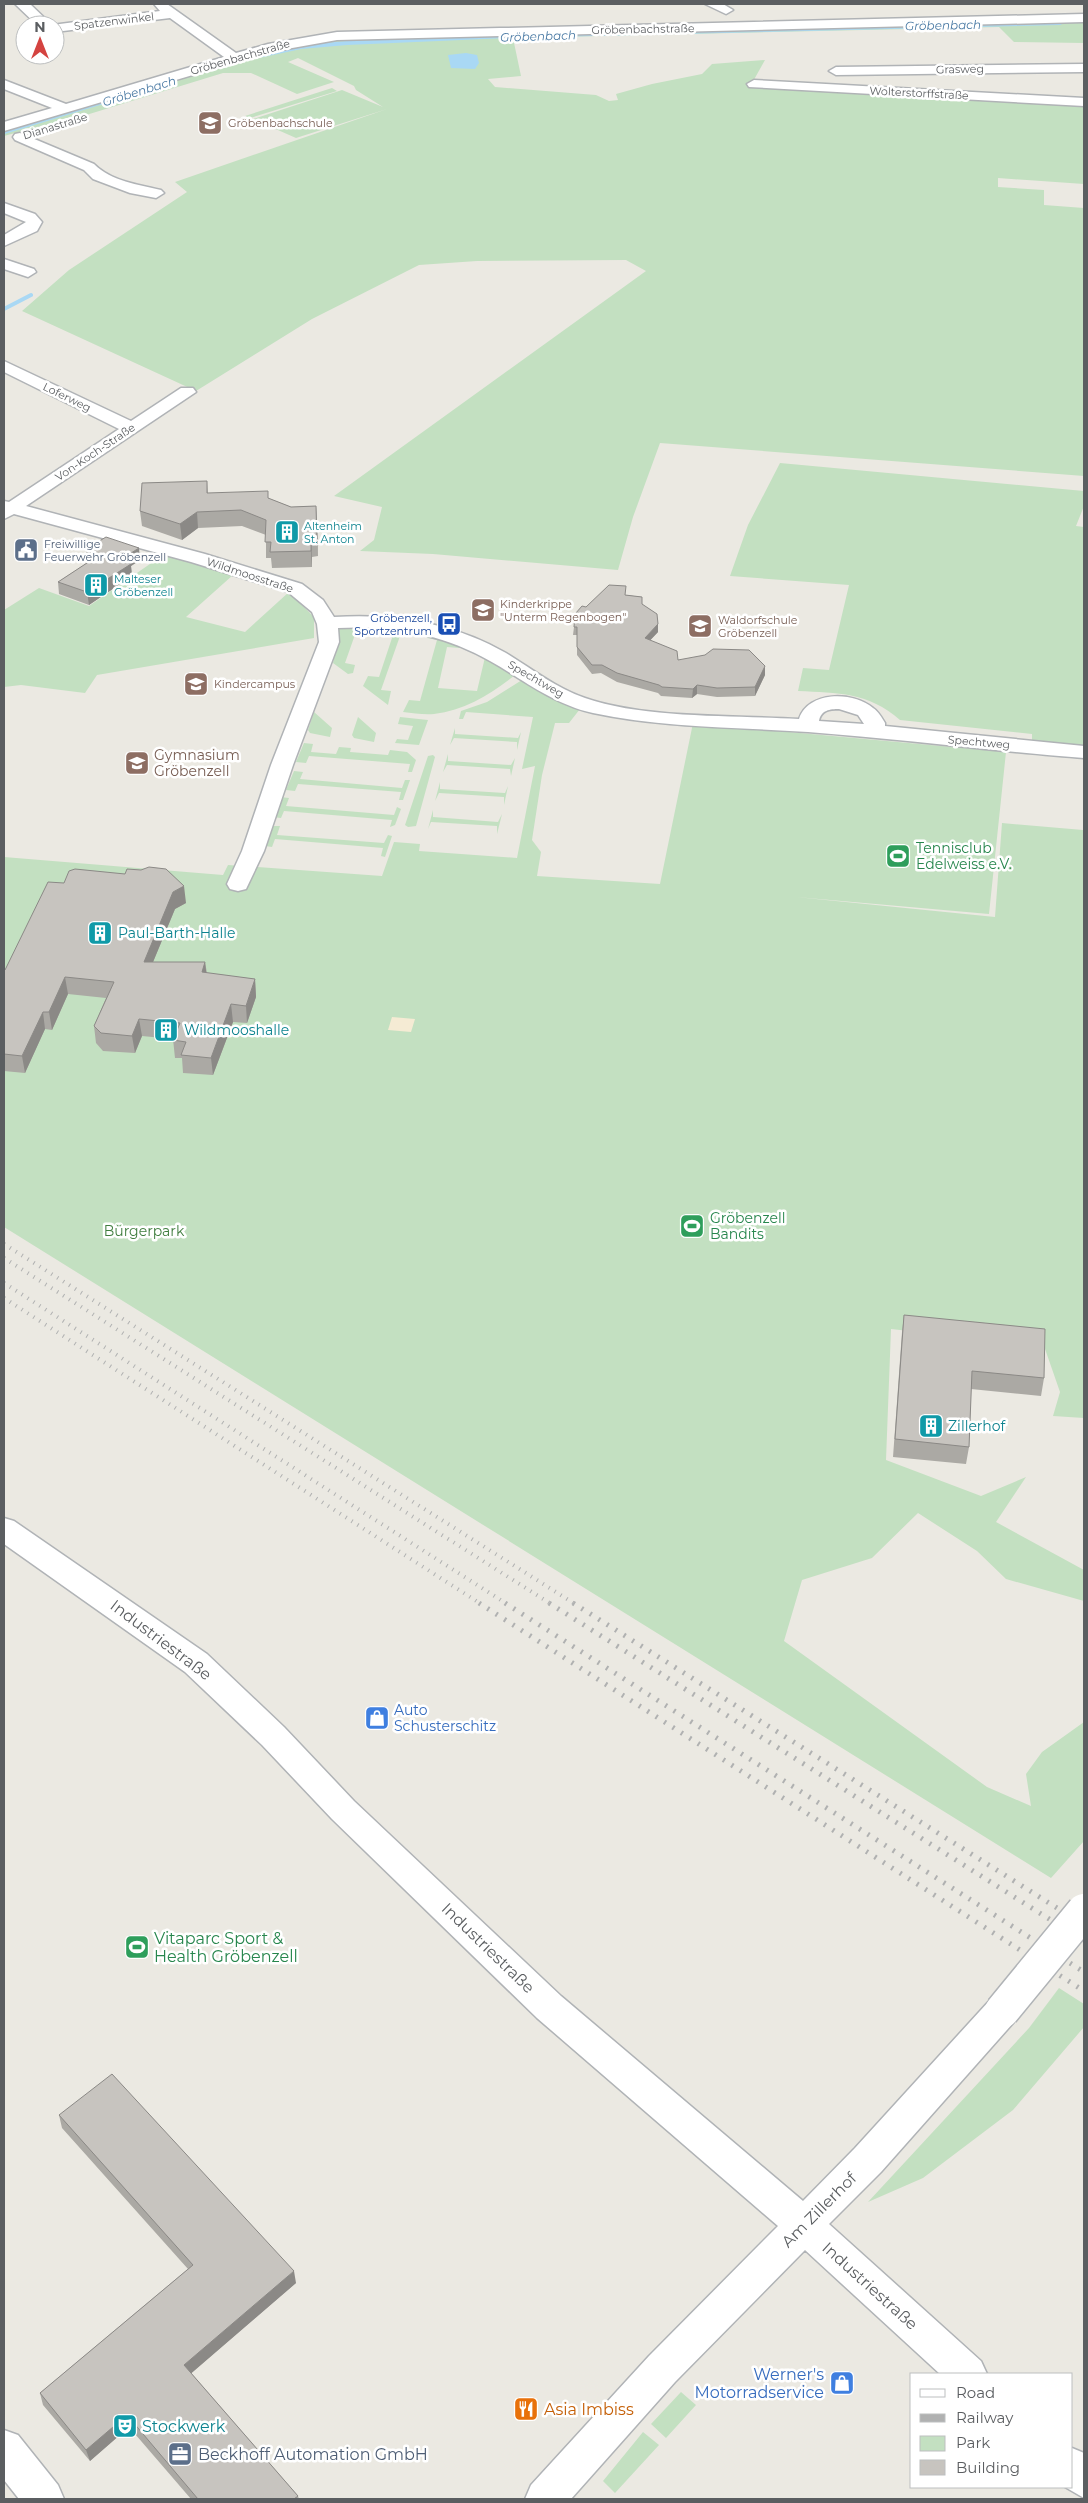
<svg xmlns="http://www.w3.org/2000/svg" width="1088" height="2503" font-family="Montserrat,sans-serif">
<style>
.green{fill:#c3e0c1}
.sand{fill:#f5ebd4}
.water{fill:#a9d8f4}
.lines{fill:none;stroke-linecap:round;stroke-linejoin:round}
.stream{stroke:#a9d8f4;stroke-width:4}
.minor-casing{stroke:#b0b3b6;stroke-width:3}
.minor{fill:#fff;fill-rule:evenodd}
.rail-far1{stroke:#b0b1b1;stroke-width:4;stroke-dasharray:1 6;stroke-linecap:butt}
.rail{stroke:#b0b1b1;stroke-width:5;stroke-dasharray:2 8;stroke-linecap:butt}
.minor-bridge-casing{stroke:#b0b3b6;stroke-width:37;stroke-linecap:butt}
.minor-bridge{stroke:#fff;stroke-width:34}
.wall{fill:#aba9a4}
.shaded-wall{fill:#8b8986}
.building{fill:#c7c4bf;stroke:#8b8986}
.labels{text-anchor:middle;dominant-baseline:central;stroke-width:5;stroke-linejoin:round;paint-order:stroke}
.far-street-label{font-size:11px;fill:#5b5e61;stroke:#fff}
.far-education-label{font-size:11px;fill:#785e54;stroke:#fff;text-anchor:start}
.far-culture-label{font-size:11px;fill:#0d838f;stroke:#fff;text-anchor:start}
.far-service-label{font-size:11px;fill:#4e5e75;stroke:#fff;text-anchor:start}
.far-transit-label{font-size:11px;fill:#164399;stroke:#fff;text-anchor:end}
.far-water-label{font-size:12px;font-style:italic;fill:#4a7aa4;stroke:#fff}
.education-label{font-size:14px;fill:#785e54;stroke:#fff;text-anchor:start}
.leisure-label{font-size:14px;fill:#27864d;stroke:#fff;text-anchor:start}
.culture-label{font-size:14px;fill:#0d838f;stroke:#fff;text-anchor:start}
.park-label{font-size:14px;fill:#3f7d3e;stroke:#fff}
.shop-label{font-size:14px;fill:#366cbe;stroke:#fff;text-anchor:start}
.near-street-label{font-size:16px;fill:#5b5e61;stroke:#fff}
.near-leisure-label{font-size:16px;fill:#27864d;stroke:#fff;text-anchor:start}
.near-shop-label{font-size:16px;fill:#366cbe;stroke:#fff;text-anchor:end}
.near-food-label{font-size:16px;fill:#c56008;stroke:#fff;text-anchor:start}
.near-culture-label{font-size:16px;fill:#0d838f;stroke:#fff;text-anchor:start}
.near-service-label{font-size:16px;fill:#4e5e75;stroke:#fff;text-anchor:start}
</style>
<rect width="100%" height="100%" fill="#ebe9e2"/>
<path class="green" d="M1084,20V43L1014,42L999,27L513,38L521,76L488,79L495,87L596,95L609,101L618,100L616,94L652,84L702,74L712,64L765,60L751,85L1084,103V184L998,178V187L1044,190V205L1084,208V476L660,443L633,517L618,570L433,554L360,551L374,540L382,507L334,496L646,271L626,260L477,261L419,265L312,319L196,391L22,311L69,270L187,192L175,182L387,109L296,138L253,119L342,90L383,107L356,90L354,86L298,58L288,62L334,82L297,94L251,73H223L21,135L15,133L4,136V129L269,49L337,38Z
M332,88L337,91L250,118L245,116Z
M780,463L1084,491V506L1076,526L1084,527V746L1032,742V734L900,720C868,692 838,693 798,691L803,668L829,670L849,585L730,576L748,525Z
M163,555L233,575L186,617L245,632L289,592L314,617V638L97,675L85,693L21,685L4,687V610L39,588L89,606Z
M369,623L367,630L357,629L345,663L355,665L353,673L348,674L333,663L339,635L338,628L347,624Z
M384,627L414,628L411,636H400L381,690L391,691L388,705L363,686L368,676L379,677L394,632L384,631Z
M429,634L461,642L460,648L447,647L438,688L477,691L486,653L515,675C491,694 465,710 434,714C424,715 413,713 403,712L409,700L420,701L437,640L427,638Z
M522,680L580,709L569,723H555L542,775L532,840L541,852L537,876L660,884L693,723L1006,752L989,914L796,897L995,917L1002,823L1083,830L1084,756V1418L1053,1416L1060,1392L1044,1346L891,1329L886,1460L981,1496L1026,1477L996,1522L1084,1570V1601L1006,1579L977,1551L918,1513L872,1558L802,1580L784,1641L987,1787L1031,1806L1026,1774L1042,1752L1084,1722V1841L1051,1878L4,1227V857L223,875L228,865L382,876L394,842L420,844L419,851L517,858L535,766L522,769L533,717L466,712L463,719H459L461,711L487,702Z
M314,712L332,728L330,737L310,733L308,730Z
M358,717L376,733L374,742L354,738L352,735Z
M400,717L428,720L419,745L395,743L397,739L408,740L413,726L398,724Z
M455,728V734L518,738L521,732L517,750V742L454,738L450,745Z
M304,743L313,744L311,752L336,754L339,747L351,748L350,752L388,755L390,750L407,752L416,760L412,772H408L410,764L309,756L306,763L296,762Z
M448,754V761L511,765L515,758L511,776L510,769L447,765L443,772Z
M433,755L435,757L416,826L408,827L405,825L428,756Z
M294,771L303,772L300,779L402,788L405,780H410L403,800H399L401,792L298,784L295,791L286,790Z
M440,782V789L505,793L508,786L504,805V797L439,793L435,801Z
M280,797L289,798L286,806L394,815L397,807L401,809L395,825L390,827L392,820L284,811L281,818L272,817Z
M433,810V817L498,822L502,814L497,834V826L431,822L428,829Z
M273,826H280L277,835L384,843L388,835L392,836L385,857L381,856L383,848L275,839L272,847L265,846Z
M1059,1988L1084,2004V2027L1013,2110L923,2178L868,2202L1029,2028Z
M681,2392L696,2405L666,2438L651,2424Z
M643,2432L659,2445L615,2493L603,2481Z"/>
<path class="sand" d="M392,1017L415,1019L411,1032L388,1030Z"/>
<path class="water" d="M466,53L477,55L479,63L475,69L451,68L448,55Z"/>
<g class="lines">
<path class="stream" d="M239,60L301,47L347,43L507,36L1060,23
M4,132L139,91
M4,309L31,295"/>
<defs>
<path id="minor" d="M15,4H30L52,25L160,11L154,4H167L236,53L268,44L337,32L1084,14V22L337,40L270,52L4,131V122L52,108L4,89V80L66,104L224,57L170,18L55,32V25H37Z
M705,4H723L733,10L726,14Z
M1084,64V72L836,75L829,71L836,67Z
M754,80L1084,98V106L749,87L747,84Z
M20,133L94,164C112,182 138,184 161,190L164,193L156,198L130,193L93,179L84,170L15,140L13,137L15,134Z
M4,203L35,214L42,222L37,231L4,246V235L26,222L4,213Z
M4,259L34,269L36,272L28,277L4,269Z
M4,361L131,421L181,388H193L196,392L26,506L205,554L302,584L323,600L334,617C394,613 454,623 506,653C532,669 556,688 585,698C645,719 734,715 799,719C808,691 853,691 873,708C878,711 882,718 885,723V726L1084,746V758C992,751 900,739 808,732C736,727 663,728 593,713C553,704 524,680 490,661C443,634 392,625 338,628L339,642L293,765L264,851L246,889L238,891L230,889L227,884L242,851L271,765L319,642L317,624L312,612L288,592L191,562L14,514L4,519V501L9,502L119,429L4,372ZM839,709L858,715L864,724L819,721C821,710 830,709 839,709Z
M4,1518L14,1521L207,1654L284,1727L354,1801L561,1996L803,2201L855,2148L990,2000L1002,1996L1014,2000L1019,2011L1014,2022L881,2172L829,2224L981,2361L987,2374H940L805,2250L675,2382L571,2499H525L531,2485L649,2356L778,2226L537,2018L332,1819L262,1745L185,1672L4,1544Z
M4,2430L18,2435L58,2485L64,2499H19L4,2480Z
M1072,2448L1084,2453V2498L1065,2487H1072Z"/>
</defs>
<use href="#minor" class="minor-casing"/>
<use href="#minor" class="minor"/>
<path class="rail-far1" d="M4,1244L575,1604
M4,1258L551,1604
M4,1283L507,1604
M4,1298L481,1604"/>
<path class="rail" d="M479,1603L1084,1991
M505,1603L1084,1972
M549,1603L1084,1941
M573,1603L1084,1925"/>
<defs>
<path id="minor-bridge" d="M1002,2011L1084,1911"/>
</defs>
<use href="#minor-bridge" class="minor-bridge-casing"/>
<use href="#minor-bridge" class="minor-bridge"/>
</g>
<path class="wall" d="M207,481L208,493L268,498L291,507L316,506L318,556L312,557V567L272,568L271,558H266V535L242,526L198,528L182,540L142,526L140,511Z
M86,549L140,560L131,566L132,576L89,605L59,594L58,582L87,563Z
M626,595L642,597V604L658,624V632L650,640L678,660L765,666V675L755,696L717,697L697,694L692,698L661,696L658,693L617,682L601,673L592,674L577,655V635H573L574,627L586,607Z
M141,870L186,903L175,909L153,962H205L207,973L255,979L256,997L247,1023L233,1022L213,1075L183,1073L182,1058H175L173,1039L142,1036L135,1053L103,1051L96,1043L94,1026L106,998L68,994L52,1030L45,1029L25,1073L4,1071V970H5L64,883L125,874Z
M904,1315L1044,1378L1041,1396L971,1389L969,1447L966,1464L893,1457L902,1332Z
M59,2115L296,2283L191,2373L298,2496L299,2499H191L129,2427L90,2461L43,2405L40,2393L188,2269L62,2128Z"/>
<path class="shaded-wall" d="M316,506L317,522L318,556L317,541Z
M197,512L198,528L182,540L180,524Z
M311,541L312,557V567L311,551Z
M139,548L140,560L131,566L132,576L89,605L87,592L120,560Z
M658,624V632L644,647L645,638Z
M765,666V675L755,696V687Z
M697,685V694L692,698L693,689Z
M184,886L186,903L175,909L146,979L144,962L173,892Z
M205,962L207,979L202,972Z
M65,977L68,994L52,1030L49,1012Z
M255,979L256,997L247,1023L246,1006Z
M231,1004L233,1022L213,1075L211,1058Z
M43,1012L45,1029L25,1073L22,1056Z
M139,1019L142,1036L135,1053L132,1036Z
M294,2271L296,2283L187,2377L184,2365Z
M127,2415L129,2427L90,2461L86,2450Z"/>
<path class="building" d="M207,481V493L268,491V498L291,507L316,506L317,541H311V551L270,552L271,542H265L266,520L241,510L197,512L180,524L140,511L142,483Z
M106,537L139,548L120,560L131,564L87,592L58,582L93,559L86,557L94,552L86,549Z
M609,585L626,586L625,595L642,597V604L657,614L658,624L645,638L677,651L678,660L705,655L713,649L749,650L765,666L755,687L717,688L697,685L693,689L662,687L659,685L617,673L602,665H592L577,647V627H574L575,614L582,606L586,607Z
M149,867L166,869L184,886L173,892L144,962H205L202,972L255,979L246,1006L231,1004L211,1058L181,1055L186,1042L173,1040L180,1023L139,1019L132,1036L101,1033L94,1026L114,982L65,977L49,1012H43L22,1056L4,1054V970H5L48,882L64,883L69,871L75,869L125,874L127,869L141,870Z
M904,1315L1045,1329L1044,1378L972,1371L969,1447L895,1439Z
M112,2074L294,2271L184,2365L298,2496L294,2499H198L127,2415L86,2450L40,2393L193,2265L59,2115Z"/>
<defs>
<symbol id="school-square" viewBox="-11 -11 22 22"><rect x="-9" y="-9" width="18" height="18" rx="4" fill="#8d6e63" stroke="#fff"/><path d="M0-5L7-2L0 1L-7-2ZM-4 1L0 2.5L4 1V4Q0 6-4 4Z" fill="#fff"/></symbol>
<symbol id="building-square" viewBox="-11 -11 22 22"><rect x="-9" y="-9" width="18" height="18" rx="4" fill="#0f9aa8" stroke="#fff"/><path d="M-4-6H4V6H1V3H-1V6H-4ZM-2.5-4.3h1.7v1.8h-1.7ZM.8-4.3h1.7v1.8H.8ZM-2.5-1h1.7V.8h-1.7ZM.8-1h1.7V.8H.8Z" fill="#fff"/></symbol>
<symbol id="civic-square" viewBox="-11 -11 22 22"><rect x="-9" y="-9" width="18" height="18" rx="4" fill="#5c6f8a" stroke="#fff"/><path d="M-.6-6.5H3V-4.5H.6V-3L4-1V1h2V6H-6V1h2V-1L-.6-3ZM-1.2 2.5V6h2.4V2.5Z" fill="#fff"/></symbol>
<symbol id="bus-square" viewBox="-11 -11 22 22"><rect x="-9" y="-9" width="18" height="18" rx="4" fill="#1a4fb4" stroke="#fff"/><path d="M-5-6H5V4H4V6H2V4H-2V6H-4V4H-5ZM-3.5-4V0h7V-4ZM-3.5 1.2v1.5H-2V1.2ZM2 1.2v1.5H3.5V1.2Z" fill="#fff"/></symbol>
<symbol id="stadium-square" viewBox="-11 -11 22 22"><rect x="-9" y="-9" width="18" height="18" rx="4" fill="#2e9e5b" stroke="#fff"/><path d="M0-5a6.5 5 0 1 0 0 10a6.5 5 0 1 0 0-10ZM-3.5-1.8h7v3.6h-7Z" fill="#fff"/></symbol>
<symbol id="shop-square" viewBox="-11 -11 22 22"><rect x="-9" y="-9" width="18" height="18" rx="4" fill="#3f7fe0" stroke="#fff"/><path d="M-5-2.5h2.3a2.7 3.5 0 0 1 5.4 0H5L5.5 6h-11ZM-1.5-2.5h3a1.5 2.3 0 0 0-3 0Z" fill="#fff"/></symbol>
<symbol id="restaurant-square" viewBox="-11 -11 22 22"><rect x="-9" y="-9" width="18" height="18" rx="4" fill="#e8710a" stroke="#fff"/><path d="M-5-6h1v4h1v-4h1v4h1v-4h1v5L-1.5 .5V6h-2V.5L-5-1ZM5-6V6H3V1.5H1.5Q1.5-4 5-6Z" fill="#fff"/></symbol>
<symbol id="theatre-square" viewBox="-11 -11 22 22"><rect x="-9" y="-9" width="18" height="18" rx="4" fill="#0f9aa8" stroke="#fff"/><path d="M-5-5.5Q0-4 5-5.5V0Q5 5 0 6Q-5 5-5 0ZM-3.3-2.5H-1v1.5H-3.3ZM1-2.5H3.3v1.5H1ZM-2.8 1Q0 5.5 2.8 1Z" fill="#fff"/></symbol>
<symbol id="office-square" viewBox="-11 -11 22 22"><rect x="-9" y="-9" width="18" height="18" rx="4" fill="#5c6f8a" stroke="#fff"/><path d="M-6-3h4V-5.5h4V-3h4V5H-6ZM-1-4.5V-3h2v-1.5ZM-6 0V1H6V0Z" fill="#fff"/></symbol>
</defs>
<g fill-rule="evenodd">
<use href="#school-square" x="196" y="109" width="28" height="28"/>
<use href="#building-square" x="273" y="518" width="28" height="28"/>
<use href="#civic-square" x="12" y="536" width="28" height="28"/>
<use href="#building-square" x="82" y="571" width="28" height="28"/>
<use href="#school-square" x="469" y="596" width="28" height="28"/>
<use href="#bus-square" x="435" y="610" width="28" height="28"/>
<use href="#school-square" x="686" y="612" width="28" height="28"/>
<use href="#school-square" x="182" y="670" width="28" height="28"/>
<use href="#school-square" x="123" y="749" width="28" height="28"/>
<use href="#stadium-square" x="884" y="842" width="28" height="28"/>
<use href="#building-square" x="86" y="919" width="28" height="28"/>
<use href="#building-square" x="152" y="1016" width="28" height="28"/>
<use href="#stadium-square" x="678" y="1212" width="28" height="28"/>
<use href="#building-square" x="917" y="1412" width="28" height="28"/>
<use href="#shop-square" x="363" y="1704" width="28" height="28"/>
<use href="#stadium-square" x="123" y="1933" width="28" height="28"/>
<use href="#shop-square" x="828" y="2369" width="28" height="28"/>
<use href="#restaurant-square" x="512" y="2395" width="28" height="28"/>
<use href="#theatre-square" x="111" y="2412" width="28" height="28"/>
<use href="#office-square" x="166" y="2440" width="28" height="28"/>
</g>
<g class="labels">
<g class="far-street-label">
<text transform="translate(114 21) rotate(-7)">Spatzenwinkel</text>
<text transform="translate(643 29) rotate(-1)">Gröbenbachstraße</text>
<text transform="translate(240 57) rotate(-16)">Gröbenbachstraße</text>
<text transform="translate(960 69) rotate(-1)">Grasweg</text>
<text transform="translate(919 93) rotate(3)">Wolterstorffstraße</text>
<text transform="translate(55 126) rotate(-17)">Dianastraße</text>
<text transform="translate(67 397) rotate(26)">Loferweg</text>
<text transform="translate(95 452) rotate(-34)">Von-Koch-Straße</text>
<text transform="translate(250 575) rotate(18)">Wildmoosstraße</text>
<text transform="translate(536 679) rotate(30)">Spechtweg</text>
<text transform="translate(979 742) rotate(5)">Spechtweg</text>
</g>
<g class="far-education-label">
<text x="228" y="123">Gröbenbachschule</text>
<text x="500" y="604">Kinderkrippe<tspan x="500" dy="13">"Unterm Regenbogen"</tspan></text>
<text x="718" y="620">Waldorfschule<tspan x="718" dy="13">Gröbenzell</tspan></text>
<text x="214" y="684">Kindercampus</text>
</g>
<g class="far-culture-label">
<text x="304" y="526">Altenheim<tspan x="304" dy="13">St. Anton</tspan></text>
<text x="114" y="579">Malteser<tspan x="114" dy="13">Gröbenzell</tspan></text>
</g>
<g class="far-service-label">
<text x="44" y="544">Freiwillige<tspan x="44" dy="13">Feuerwehr Gröbenzell</tspan></text>
</g>
<g class="far-transit-label">
<text x="432" y="618">Gröbenzell,<tspan x="432" dy="13">Sportzentrum</tspan></text>
</g>
<g class="far-water-label">
<text transform="translate(943 25) rotate(-1)">Gröbenbach</text>
<text transform="translate(538 36) rotate(-2)">Gröbenbach</text>
<text transform="translate(139 91) rotate(-17)">Gröbenbach</text>
</g>
<g class="education-label">
<text x="154" y="755">Gymnasium<tspan x="154" dy="16">Gröbenzell</tspan></text>
</g>
<g class="leisure-label">
<text x="916" y="848">Tennisclub<tspan x="916" dy="16">Edelweiss e.V.</tspan></text>
<text x="710" y="1218">Gröbenzell<tspan x="710" dy="16">Bandits</tspan></text>
</g>
<g class="culture-label">
<text x="118" y="933">Paul-Barth-Halle</text>
<text x="184" y="1030">Wildmooshalle</text>
<text x="948" y="1426">Zillerhof</text>
</g>
<g class="park-label">
<text x="144" y="1231">Bürgerpark</text>
</g>
<g class="shop-label">
<text x="394" y="1710">Auto<tspan x="394" dy="16">Schusterschitz</tspan></text>
</g>
<g class="near-street-label">
<text transform="translate(161 1640) rotate(37)">Industriestraße</text>
<text transform="translate(488 1948) rotate(44)">Industriestraße</text>
<text transform="translate(819 2210) rotate(-45)">Am Zillerhof</text>
<text transform="translate(870 2286) rotate(42)">Industriestraße</text>
</g>
<g class="near-leisure-label">
<text x="154" y="1938">Vitaparc Sport &amp;<tspan x="154" dy="18">Health Gröbenzell</tspan></text>
</g>
<g class="near-shop-label">
<text x="824" y="2374">Werner's<tspan x="824" dy="18">Motorradservice</tspan></text>
</g>
<g class="near-food-label">
<text x="544" y="2409">Asia Imbiss</text>
</g>
<g class="near-culture-label">
<text x="142" y="2426">Stockwerk</text>
</g>
<g class="near-service-label">
<text x="198" y="2454">Beckhoff Automation GmbH</text>
</g>
</g>
<rect width="1088" height="2503" fill="none" stroke="#5b5e61" stroke-width="10"/>
<rect x="910" y="2373" width="162" height="115" fill="#ffffff" stroke="#bdbfc0"/>
<rect x="920" y="2389" width="25" height="8" fill="#ffffff" stroke="#bdbfc0"/>
<text x="956" y="2398" font-size="15" fill="#5b5e61">Road</text>
<rect x="920" y="2414" width="25" height="8" fill="#b0b1b1" stroke="#bdbfc0"/>
<text x="956" y="2423" font-size="15" fill="#5b5e61">Railway</text>
<rect x="920" y="2436" width="25" height="15" fill="#c3e0c1" stroke="#bdbfc0"/>
<text x="956" y="2448" font-size="15" fill="#5b5e61">Park</text>
<rect x="920" y="2460" width="25" height="15" fill="#c7c4bf" stroke="#bdbfc0"/>
<text x="956" y="2473" font-size="15" fill="#5b5e61">Building</text>
<g transform="translate(40 40)"><circle r="24" fill="#ffffff" stroke="#bdbfc0"/>
<path d="M0-4L9 19L0 12L-9 19Z" fill="#d44340"/>
<text y="-8" font-size="14" font-weight="bold" text-anchor="middle" fill="#5b5e61">N</text>
</g>
</svg>
